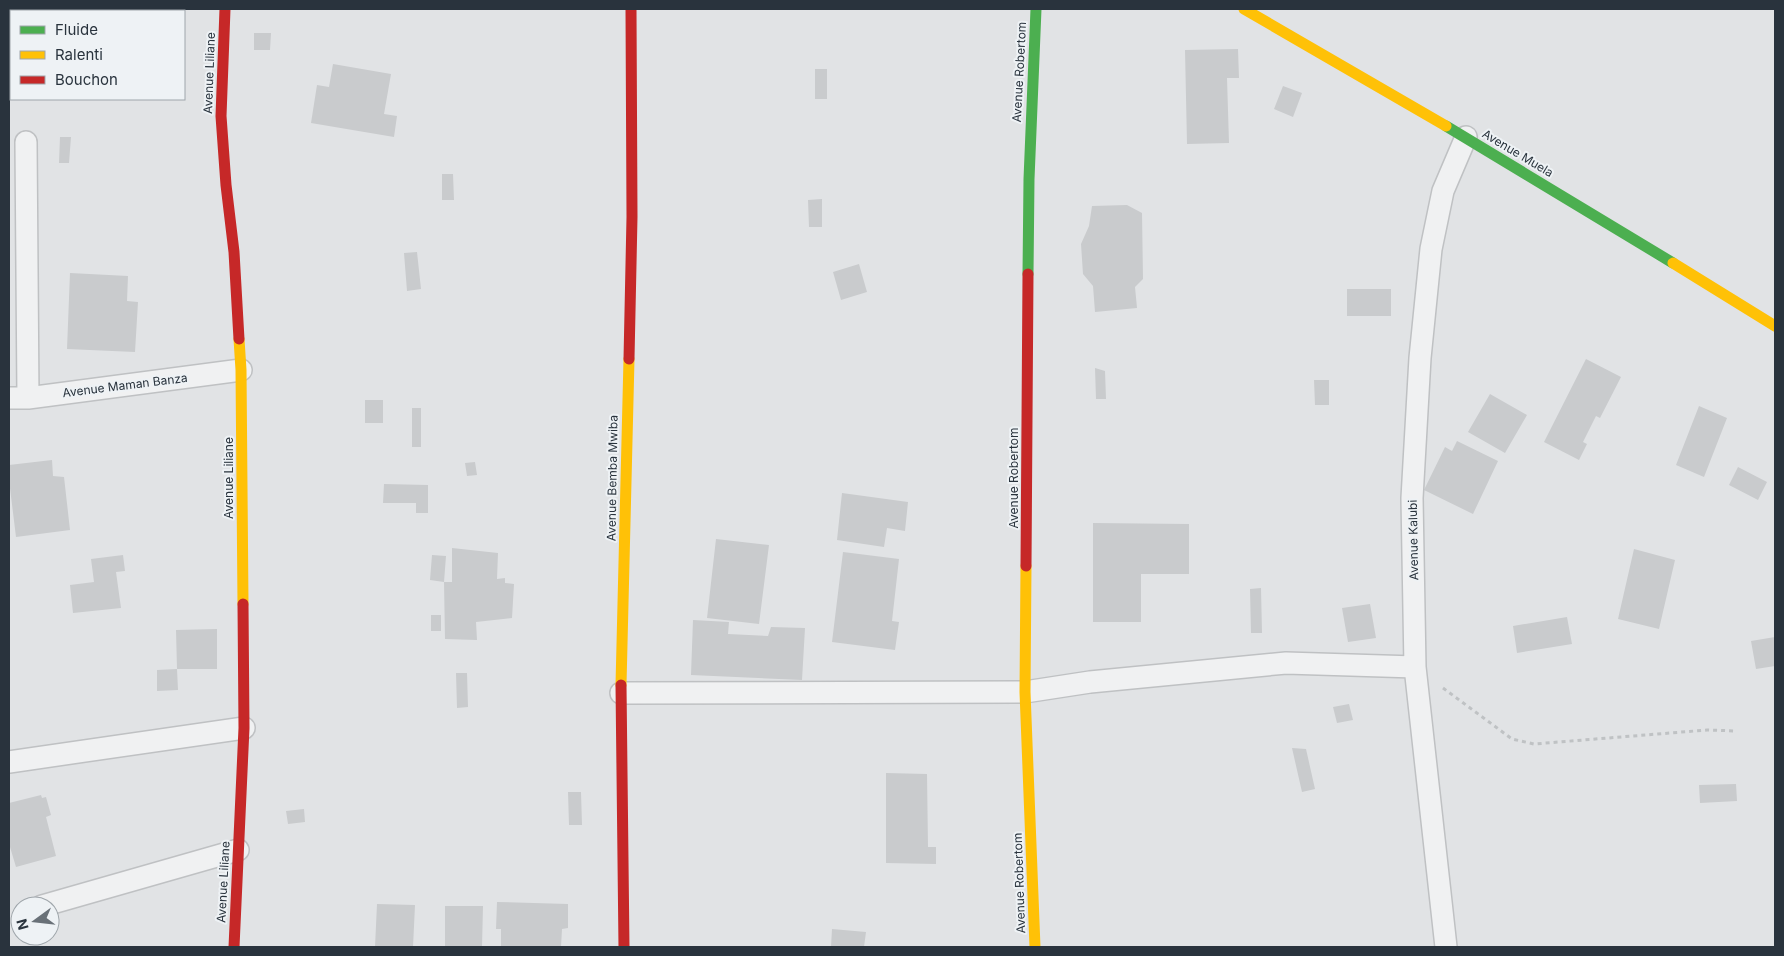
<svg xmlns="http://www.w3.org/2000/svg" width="1784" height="956" font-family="Inter,sans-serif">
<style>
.building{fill:#c9cbcd}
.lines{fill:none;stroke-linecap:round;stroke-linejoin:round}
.street-casing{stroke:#bfc1c3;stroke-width:24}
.path{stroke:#bfc2c4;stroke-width:3;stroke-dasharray:4 4;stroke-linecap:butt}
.street{stroke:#f0f1f2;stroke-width:21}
.fast{stroke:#4caf50;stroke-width:11}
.slow{stroke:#ffc107;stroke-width:11}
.jam{stroke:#c62828;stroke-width:11}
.labels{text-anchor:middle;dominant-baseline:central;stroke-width:4;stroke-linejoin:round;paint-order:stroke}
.street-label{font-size:12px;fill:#29333d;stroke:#eef2f5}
</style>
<rect width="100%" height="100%" fill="#e1e3e5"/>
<path class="building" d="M254,33H271L270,50H254Z
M1238,49L1239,78H1227L1229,143L1187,144L1185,50Z
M333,64L391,74L384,114L397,116L394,137L311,123L317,85L329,87Z
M815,69H827V99H815Z
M1283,86L1302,93L1293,117L1274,109Z
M60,137H71L69,163H59Z
M442,174H453L454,200H442Z
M822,199V227H809L808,200Z
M1127,205L1142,213L1143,279L1135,287L1137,308L1095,312L1093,286L1083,274L1081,244L1089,226L1092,206Z
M417,252L421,289L407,291L404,253Z
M859,264L867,292L841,300L833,272Z
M70,273L128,276L127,301L138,302L135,352L67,349Z
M1347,289H1391V316H1347Z
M1586,359L1621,377L1600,418L1596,416L1583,442L1587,444L1579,460L1544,442Z
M1095,368L1105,371L1106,399H1096Z
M1314,380H1329V405H1315Z
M1490,394L1527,415L1505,453L1468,432Z
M365,400H383V423H365Z
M1699,406L1727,418L1704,477L1676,465Z
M412,408H421V447H412Z
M1457,441L1498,461L1473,514L1424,490L1445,447L1452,451Z
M52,460L53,476L64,477L70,530L16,537L9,480V465Z
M475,462L477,475L467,476L465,463Z
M1738,467L1767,482L1758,500L1729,485Z
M384,484L428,485V513H416V503H383Z
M842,493L908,502L905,531L887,528L884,547L837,540Z
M1093,523L1189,524V574H1141V622H1093Z
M716,539L769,545L759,624L707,618Z
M452,548L498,553L497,579L505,578V583L514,584L512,618L476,622L477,640L445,639L444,582H452Z
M1634,549L1675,560L1659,629L1618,619Z
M843,552L899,559L892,621L899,622L895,650L832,642Z
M123,555L125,571L116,572L121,608L73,613L70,585L94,582L91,559Z
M432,555L446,556L444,582L430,580Z
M1261,588L1262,633H1251L1250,589Z
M1370,604L1376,638L1348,642L1342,608Z
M431,615H441V631H431Z
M1567,617L1572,644L1517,653L1513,626Z
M693,620L729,622L728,634L768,636L771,627L805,628L802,680L691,675Z
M217,629V669H177L178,690L157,691V670L177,669L176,630Z
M1775,637V666L1756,669L1751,641Z
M456,673H467L468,707L457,708Z
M1349,704L1353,720L1337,723L1333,707Z
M1292,748L1306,749L1315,789L1302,792Z
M886,773L927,774L928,847H936V864L886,863Z
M1736,784L1737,801L1700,803L1699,785Z
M568,792H581L582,825H569Z
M41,795L42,798L46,797L51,815L46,817L56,856L16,867L10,847L9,848V803Z
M304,809L305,822L288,824L286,811Z
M497,902L568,904V928L562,929L561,947H501V929H496Z
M377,904L415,905L413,947H375Z
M445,906H483L482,947H445Z
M832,929L866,932L864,947H831Z"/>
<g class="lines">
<defs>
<path id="street" d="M26,142L28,398
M9,398H28L241,370
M621,693L1025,692L1090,682L1286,663L1415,667
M9,762L244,728
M42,906L238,850
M1446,947L1415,667L1412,498L1420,358L1431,249L1443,191L1466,137"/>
</defs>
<use href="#street" class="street-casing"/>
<path class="path" d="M1443,688L1512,739L1534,744L1707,730L1736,731"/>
<use href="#street" class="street"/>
<path class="fast" d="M1446,126L1673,263
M1028,274L1029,179L1036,9"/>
<path class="slow" d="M1244,9L1446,126
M1673,263L1775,326
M239,339L241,370L243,604
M1026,566L1025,692L1035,947
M621,685L629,359"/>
<path class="jam" d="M225,9L221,116L226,185L234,252L239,339
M629,359L632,217L631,9
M1026,566L1028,274
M621,685L624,947
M234,947L244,728L243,604"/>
</g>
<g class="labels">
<g class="street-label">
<text transform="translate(1019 72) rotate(-87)">Avenue Robertom</text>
<text transform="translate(209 73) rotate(-88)">Avenue Liliane</text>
<text transform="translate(1518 153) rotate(31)">Avenue Muela</text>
<text transform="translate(125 385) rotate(-7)">Avenue Maman Banza</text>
<text transform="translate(228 478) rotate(-90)">Avenue Liliane</text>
<text transform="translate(612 478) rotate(-89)">Avenue Bemba Mwiba</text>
<text transform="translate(1013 478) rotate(-90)">Avenue Robertom</text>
<text transform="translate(1413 540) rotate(-91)">Avenue Kalubi</text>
<text transform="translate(223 882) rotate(-87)">Avenue Liliane</text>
<text transform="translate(1019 883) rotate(-92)">Avenue Robertom</text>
</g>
</g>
<rect width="1784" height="956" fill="none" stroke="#29333d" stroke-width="20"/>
<rect x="10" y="10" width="175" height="90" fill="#eef2f5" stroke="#9fa6ab"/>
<rect x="20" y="26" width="25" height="8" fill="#4caf50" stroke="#9fa6ab"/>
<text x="55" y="35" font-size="15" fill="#29333d">Fluide</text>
<rect x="20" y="51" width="25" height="8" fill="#ffc107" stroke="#9fa6ab"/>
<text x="55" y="60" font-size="15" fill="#29333d">Ralenti</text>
<rect x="20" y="76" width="25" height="8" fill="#c62828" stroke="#9fa6ab"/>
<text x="55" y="85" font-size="15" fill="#29333d">Bouchon</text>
<g transform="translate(35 921) rotate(255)"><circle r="24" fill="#eef2f5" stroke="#9fa6ab"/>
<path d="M0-4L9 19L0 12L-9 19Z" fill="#697178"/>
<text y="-8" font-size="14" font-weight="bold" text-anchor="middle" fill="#29333d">N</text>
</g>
</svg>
